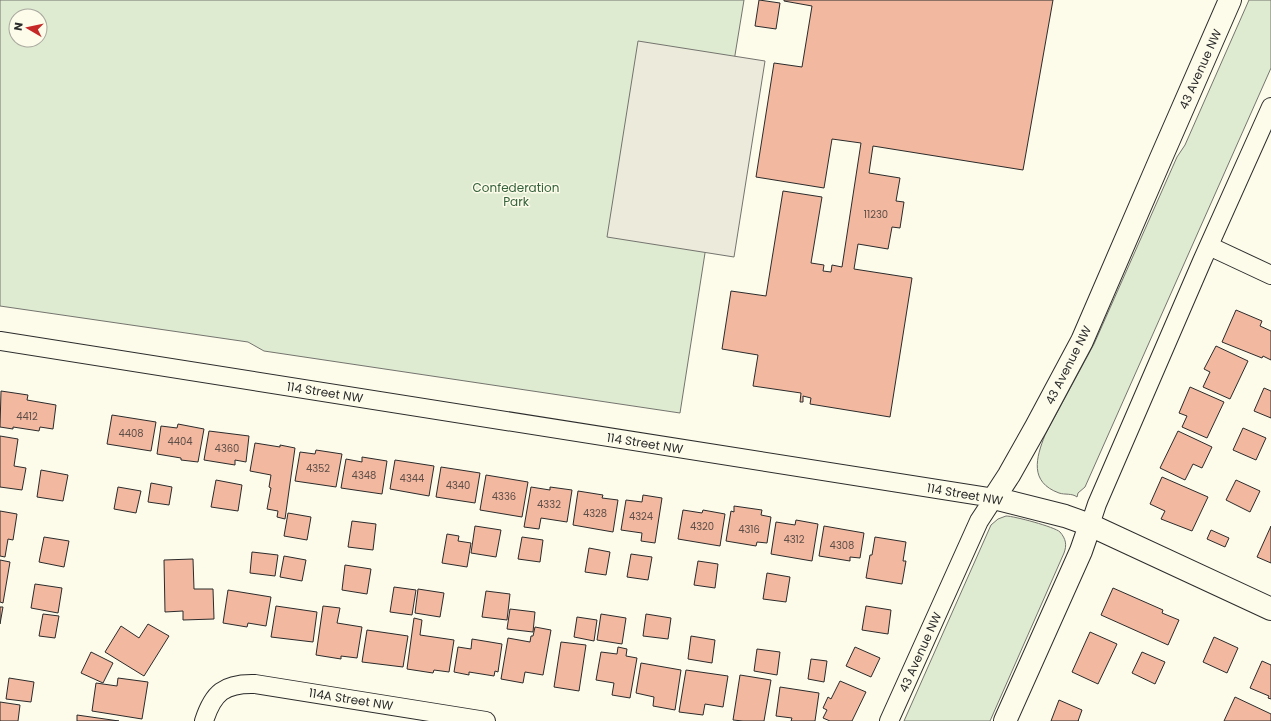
<svg xmlns="http://www.w3.org/2000/svg" width="1271" height="721" font-family="Poppins,sans-serif">
<style>
.green{fill:#deebd1;stroke:#74746e;fill-rule:evenodd}
.parking{fill:#eceadb;stroke:#74746e}
.building{fill:#f2b8a0;stroke:#2b2b2b}
.lines{fill:none;stroke-linecap:round;stroke-linejoin:round}
.street-casing{stroke:#2b2b2b;stroke-width:20}
.secondary-casing{stroke:#2b2b2b;stroke-width:24}
.street{stroke:#fdfbea;stroke-width:18}
.secondary{stroke:#fdfbea;stroke-width:22}
.labels{text-anchor:middle;dominant-baseline:central;stroke-width:3;stroke-linejoin:round;paint-order:stroke}
.number-label{font-size:10px;fill:#5d4e48}
.street-label{font-size:12px;fill:#2b2b2b;stroke:#fdfbea}
.park-label{font-size:12px;fill:#34623c;stroke:#fdfbea}
</style>
<rect width="100%" height="100%" fill="#fdfbea"/>
<path class="green" d="M0,0H744L735,55L707,243L705,253L680,413L264,351L248,342L0,306ZM16,16H40V40H16Z
M1249,0H1271V68L1085,487L1078,493L1077,497C1072,493 1065,495 1059,493C1029,482 1036,458 1045,435L1094,344L1177,157L1185,145Z
M1006,516C1014,516 1055,527 1060,532C1066,539 1067,545 1064,553L990,721H904L991,525L998,519Z"/>
<path class="parking" d="M638,41L765,61L734,257L607,237Z"/>
<path class="building" d="M759,0L780,3L776,29L755,26Z
M784,0H1053L1023,170L873,146L869,173L900,178L896,201L904,202L900,228L892,227L888,249L858,244L854,269L912,278L890,417L810,404L811,398L803,396V402H800L801,393L753,386L758,355L722,349L731,291L766,296L783,191L822,197L811,263L824,265L823,271L831,272L832,265L842,267L861,143L832,139L824,188L756,177L774,63L802,67L812,6L784,1Z
M1236,310L1262,321L1260,326L1271,331V360L1263,356L1262,358L1222,342Z
M1216,346L1248,361L1230,399L1203,387L1210,372L1204,369Z
M1190,387L1224,402L1207,438L1182,427L1187,416L1179,413Z
M1264,388L1271,391V418L1254,411Z
M1,391L28,395L27,400L56,405L53,429L40,427L39,431L13,427V429L0,427Z
M112,415L156,422L151,451L107,444Z
M178,424L204,429L198,462L181,460V458L157,454L161,426L177,428Z
M1243,428L1266,438L1256,460L1233,450Z
M209,431L249,436L246,462L235,460V465L204,460Z
M1178,431L1212,447L1202,468L1193,464L1185,480L1160,468Z
M0,436L18,439L14,466L26,468L22,490L0,487Z
M255,443L280,447V445L295,448L285,519L277,517L278,511L267,509L271,488L269,487L271,475L250,471Z
M316,450L342,454L336,487L295,481L300,452L315,454Z
M362,457L387,461L382,494L341,488L346,459L362,462Z
M395,460L434,466L429,496L390,489Z
M441,467L480,473L475,503L436,497Z
M41,470L68,475L63,501L37,497Z
M486,475L528,482L522,517L480,510Z
M1162,477L1208,497L1192,531L1161,519L1165,511L1150,504Z
M216,480L242,485L238,511L211,507Z
M1236,480L1260,491L1250,512L1226,500Z
M151,483L172,487L169,505L148,502Z
M118,487L141,491L136,513L114,509Z
M531,487L550,490V487L572,490L567,522L541,518L539,529L524,527Z
M578,491L603,495L602,498L618,500L613,532L573,525Z
M643,495L662,498L655,543L641,541L642,533L621,530L626,500L642,502Z
M734,506L762,510L761,515L771,517L767,543L757,542L756,546L726,541L731,511L734,512Z
M683,510L702,513L703,510L725,514L720,546L678,539Z
M0,511L17,514L13,540L8,539L5,557L0,556Z
M288,513L311,517L307,540L284,536Z
M796,520L818,524L812,561L771,554L776,522L795,525Z
M352,521L376,524L373,550L348,547Z
M475,526L501,530L496,557L471,553Z
M824,526L864,533L860,558L850,557V561L819,556Z
M1271,526V563L1257,557Z
M1211,530L1229,538L1225,547L1207,539Z
M447,534L459,536L458,541L471,543L467,567L442,563Z
M44,537L69,541L64,567L39,562Z
M522,537L543,540L540,562L518,559Z
M875,537L906,542L903,561H906L902,584L866,578L870,555H872Z
M589,548L610,552L606,575L585,572Z
M252,552L278,555L275,576L250,573Z
M631,554L652,557L648,580L627,577Z
M284,556L306,560L302,581L280,577Z
M193,559L194,589H213L214,619L183,620V611L165,612L164,560Z
M0,560L10,562L3,603L0,602Z
M698,561L718,564L715,588L694,585Z
M345,565L371,569L367,594L342,590Z
M767,573L790,577L786,602L763,599Z
M35,584L62,588L58,613L31,608Z
M394,587L416,590L412,615L390,612Z
M1113,588L1163,610L1162,613L1179,620L1168,645L1101,615Z
M418,589L444,593L440,617L415,613Z
M228,590L271,597L266,626L248,623L247,627L223,623Z
M486,591L510,594L507,620L482,617Z
M276,606L317,612L313,642L271,637Z
M323,606L340,608L337,623L362,627L357,658L341,656V659L316,655Z
M866,606L891,610L888,634L862,630Z
M0,607H3L0,624Z
M510,609L535,612L533,632L507,629Z
M43,614L59,616L55,638L39,636Z
M601,614L626,618L622,644L597,640Z
M646,614L671,618L668,639L643,636Z
M577,617L597,620L594,641L574,637Z
M414,618L422,620L420,635L454,640L449,672L434,670L433,673L407,669Z
M148,624L169,636L144,676L105,652L121,626L139,638Z
M535,627L551,630L543,675L525,672L523,683L501,679L508,638L530,642L531,636H533Z
M367,630L408,636L403,667L362,662Z
M1090,632L1117,644L1098,684L1072,672Z
M691,636L715,640L712,663L688,659Z
M1214,637L1238,648L1227,673L1203,662Z
M472,639L502,644L498,672L495,671L494,676L469,672V675L454,672L458,647L471,649Z
M561,642L586,645L579,691L554,687Z
M618,647L627,649L626,656L637,658L630,698L612,695L614,683L596,680L601,652L617,654Z
M855,647L880,658L871,677L846,666Z
M757,649L780,652L777,675L754,671Z
M91,652L113,663L103,683L81,673Z
M1142,652L1165,662L1155,684L1132,673Z
M811,659L827,661L824,682L808,679Z
M1262,661L1271,665V699L1268,698L1269,696L1250,688Z
M641,663L681,670L675,710L653,706L654,697L636,693Z
M686,670L728,676L723,707L705,704L703,715L679,712Z
M740,675L771,680L764,721H743L733,720Z
M9,678L34,682L31,702L6,699Z
M118,678L148,682L142,719L92,711L96,683L117,686Z
M840,681L866,692L852,721H830L823,718L827,710L823,708L828,697L831,699Z
M780,687L819,693L815,721H791L792,718L776,716Z
M1235,697L1271,714V721H1224Z
M1059,700L1082,710L1078,721H1079H1051Z
M0,702L20,705L18,721H0Z
M77,715L119,721H77Z"/>
<g class="lines">
<defs>
<path id="street" d="M1209,246L1271,275
M0,341L994,498L979,521L889,721
M1090,525L1097,504L1202,261L1271,107
M204,721C213,693 224,683 255,684L486,721"/>
<path id="secondary" d="M1230,0L1161,158L1082,341L1036,427L1009,475L994,498L1065,516L1090,525L1271,609
M1005,721L1081,551L1090,525"/>
</defs>
<use href="#street" class="street-casing"/>
<use href="#secondary" class="secondary-casing"/>
<use href="#street" class="street"/>
<use href="#secondary" class="secondary"/>
</g>
<g class="labels">
<g class="number-label">
<text x="876" y="214">11230</text>
<text x="27" y="416">4412</text>
<text x="131" y="433">4408</text>
<text x="180" y="441">4404</text>
<text x="227" y="448">4360</text>
<text x="318" y="468">4352</text>
<text x="364" y="475">4348</text>
<text x="412" y="478">4344</text>
<text x="458" y="485">4340</text>
<text x="504" y="496">4336</text>
<text x="549" y="504">4332</text>
<text x="595" y="513">4328</text>
<text x="641" y="516">4324</text>
<text x="702" y="526">4320</text>
<text x="749" y="529">4316</text>
<text x="794" y="539">4312</text>
<text x="842" y="545">4308</text>
</g>
<g class="street-label">
<text transform="translate(1200 69) rotate(-66)">43 Avenue NW</text>
<text transform="translate(1068 365) rotate(-63)">43 Avenue NW</text>
<text transform="translate(325 392) rotate(9)">114 Street NW</text>
<text transform="translate(645 443) rotate(9)">114 Street NW</text>
<text transform="translate(965 494) rotate(10)">114 Street NW</text>
<text transform="translate(920 652) rotate(-66)">43 Avenue NW</text>
<text transform="translate(351 699) rotate(9)">114A Street NW</text>
</g>
<g class="park-label">
<text x="516" y="187">Confederation<tspan x="516" dy="14">Park</tspan></text>
</g>
</g>
<g transform="translate(28 28) rotate(279)"><circle r="19" fill="#fdfbea" stroke="#a9a89e"/>
<path d="M0-3L7 15L0 10L-7 15Z" fill="#c62828"/>
<text y="-6" font-size="11" font-weight="bold" text-anchor="middle" fill="#2b2b2b">N</text>
</g>
</svg>
